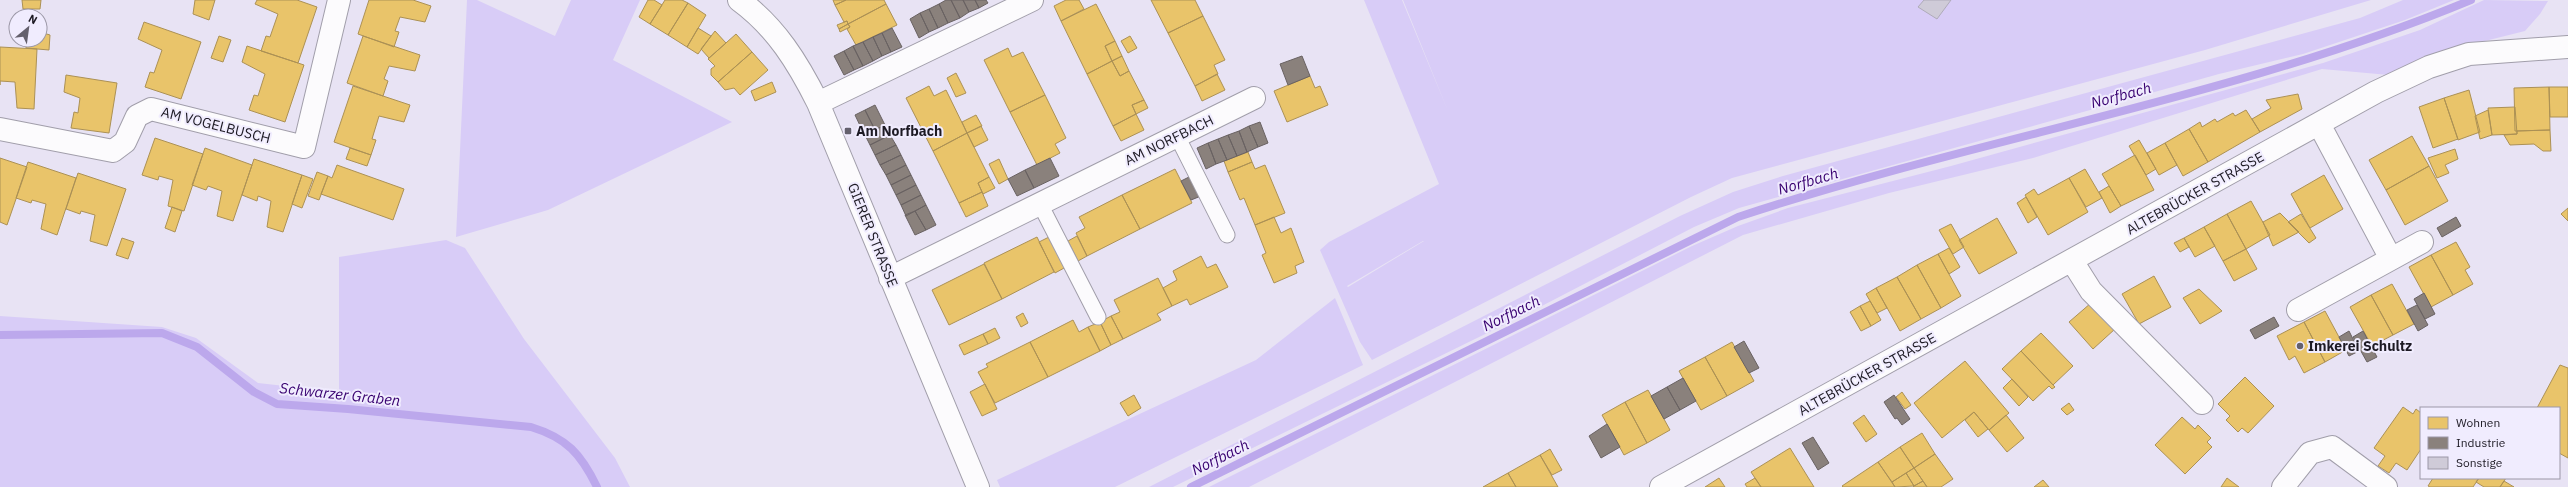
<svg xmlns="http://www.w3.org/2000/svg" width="2568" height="487" font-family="'IBM Plex Sans',sans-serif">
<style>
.green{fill:#d8ccf7;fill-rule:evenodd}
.homes{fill:#e9c46a;stroke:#ac9155}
.industry{fill:#8a817c;stroke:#696262}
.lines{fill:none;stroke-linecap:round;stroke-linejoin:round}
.stream{stroke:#bca8ec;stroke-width:8}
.building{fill:#cfcbd8;stroke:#afabb9}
.lane-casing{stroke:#a19eaa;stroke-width:17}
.street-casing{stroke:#a19eaa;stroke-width:24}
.lane{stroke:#fcfbfd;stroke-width:15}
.street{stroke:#fcfbfd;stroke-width:22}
.poi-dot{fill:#64606d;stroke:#f0ecfe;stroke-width:1.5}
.labels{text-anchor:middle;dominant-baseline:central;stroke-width:4;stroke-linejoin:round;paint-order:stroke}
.street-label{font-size:14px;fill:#1d1a24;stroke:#f0ecfe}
.poi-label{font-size:14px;font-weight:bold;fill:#1d1a24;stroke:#f0ecfe;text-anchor:start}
.water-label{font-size:15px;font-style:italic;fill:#380070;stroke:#f0ecfe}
</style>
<rect width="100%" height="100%" fill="#e8e3f4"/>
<path class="green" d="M467,0H477L555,36L571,0H640L613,60L732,122L548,210L456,237Z
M1364,0H1402L1448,111L1403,0H2371L2205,50L1732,178L1691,197L1372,360L1360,342L1320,250L1329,242L1439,184ZM1423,241H1424L1348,287L1347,286Z
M2403,0H2454L2405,20L2303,54L2219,74L1739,208L1694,227L1536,309L1173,487H1149L1680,216L1733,192L1783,176L2360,18Z
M2484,0L2548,1L2540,14L2525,31L2469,45L2389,75L2322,69L2033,158L1889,193L1743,235L1249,487H1209L1692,246L1738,226L1788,208L1951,166L2323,63L2420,30Z
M446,240L465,248L524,339L615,458L630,487H0V316L162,327L196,338L258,383L339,392V257Z
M1335,298L1363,365L1115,487H1000L997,480L1256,360Z"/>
<path class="homes" d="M22,0H41L40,9H23Z
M195,0H215L209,20L193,14Z
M257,0H297L317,7L298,63L261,51L266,36L270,37L278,14L255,4Z
M369,0H413L431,6L425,22L400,17L395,31L399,32L394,47L358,34Z
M648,0H654L662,5L650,24L639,17Z
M665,0H682L688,3L668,35L650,24Z
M833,0H846L835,5Z
M846,0H884L886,4L848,24L847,21L844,22L835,5Z
M1066,0H1079L1084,9L1061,21L1054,6Z
M1151,0H1195L1203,16L1168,33Z
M688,3L706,15L687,47L668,35Z
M886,4L897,25L856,45L847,29L850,27L848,24Z
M1096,4L1115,41L1105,46L1112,61L1087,74L1061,21Z
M1203,16L1225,60L1214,65L1218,74L1195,86L1168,33Z
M847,21L848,24L839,29L837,25Z
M144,22L201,42L181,99L145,87L150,72L154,73L162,50L138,39Z
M848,24L850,27L840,32L839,29Z
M698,28L711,36L698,54L687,47Z
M715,31L726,43L709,58L701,49Z
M40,32L50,35L49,50L26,48L27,40H40Z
M736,34L752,52L718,82L711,75V69L715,66L708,59Z
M219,36L231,40L223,62L211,58Z
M363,36L420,55L415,71L389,66L384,79L388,81L383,96L347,83Z
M1130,36L1137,48L1128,53L1121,41Z
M1115,41L1122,56L1112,61L1105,46Z
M247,46L304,65L285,122L249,110L254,95L258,96L265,74L242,62Z
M0,47L37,49L34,109L17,108L15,82L0,81V85Z
M1008,48L1012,57L1023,52L1045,95L1010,112L984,60Z
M752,52L768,70L740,95L734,88L725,90L718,82Z
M1122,56L1129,71L1120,76L1112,61Z
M1112,61L1120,76L1129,71L1144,100L1132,105L1136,114L1113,126L1087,74Z
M956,73L966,93L956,97L947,78Z
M1217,74L1225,90L1202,101L1195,86Z
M66,75L117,83L109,133L71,128L74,112L78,113L80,98L64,92Z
M1310,76L1315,88L1320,86L1328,105L1287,122L1274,91Z
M772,82L776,92L755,101L751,91Z
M353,86L410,105L404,122L379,116L372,139L376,140L371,155L334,142Z
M929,86L934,96L946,90L967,133L933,151L906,98Z
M2549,87L2550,130L2515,131L2514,88Z
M2549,87H2568V117H2550Z
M2469,90L2480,132L2458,140L2444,98Z
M2298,94L2302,109L2260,132L2252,119L2271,108L2266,100Z
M1045,95L1066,138L1055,144L1060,153L1037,165L1010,112Z
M2444,98L2458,139L2433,148L2419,107Z
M1144,100L1148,108L1136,114L1132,105Z
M2515,107L2517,134L2492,135L2488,108Z
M2246,110L2260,132L2208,162L2189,129L2200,122L2202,127L2215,119L2217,122L2233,113L2235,116Z
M2488,110L2492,135L2480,139L2475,116Z
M1136,114L1144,130L1121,141L1113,126Z
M976,115L982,126L967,133L962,122Z
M981,126L988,140L974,147L967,133Z
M2189,129L2208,162L2183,176L2165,143Z
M2550,130L2551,151H2543L2534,144L2510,145L2504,135L2517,134V131Z
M967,133L989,177L978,183L982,192L959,203L933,151Z
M2412,136L2429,166L2386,190L2369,160Z
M155,138L203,154L184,211L168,206L173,180L159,176L158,180L142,175Z
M2139,140L2156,169L2146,175L2129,146Z
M2165,143L2177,165L2159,175L2147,153Z
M205,148L252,165L233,221L217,216L222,191L208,186L206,190L192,185Z
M350,148L371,155L367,166L346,159Z
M2455,149L2458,159L2445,165L2449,173L2437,178L2428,158Z
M1248,152L1252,162L1228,172L1224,161Z
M2135,155L2154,190L2121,206L2102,174Z
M0,158L27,167L7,225L0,222Z
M254,159L302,175L283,232L267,227L271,201L258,196L257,201L242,195Z
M999,159L1008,179L999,184L989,164Z
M28,162L76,178L57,235L41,229L46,204L32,200L31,203L16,198Z
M1252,162L1255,169L1265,165L1285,213L1255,225L1244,198L1240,200L1228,172Z
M337,165L404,189L393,220L321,194L328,176L332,178Z
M2429,166L2448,201L2405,225L2386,190Z
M1175,169L1192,203L1140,229L1122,195Z
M2085,169L2102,198L2086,207L2069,178Z
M317,172L328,176L319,200L308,196Z
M78,173L126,189L107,246L90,241L95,215L81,211L80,214L66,209Z
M302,175L313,179L302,208L292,204Z
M2324,175L2343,209L2310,228L2291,194Z
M989,177L995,188L983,194L978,183Z
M2069,178L2088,212L2048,235L2025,195L2034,189L2038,195Z
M2109,186L2121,206L2110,213L2099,192Z
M982,192L988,206L966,217L959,203Z
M1122,195L1140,229L1087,256L1076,233L1085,228L1079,217Z
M2026,197L2037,217L2028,223L2017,203Z
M2251,201L2270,235L2246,249L2227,214Z
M172,207L182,211L175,232L165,228Z
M2568,208V221L2561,214Z
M2280,213L2299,232L2273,246L2263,222Z
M2227,214L2246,249L2223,261L2204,227Z
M2301,214L2316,238L2309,243L2288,222Z
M1274,217L1281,233L1291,228L1304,262L1295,266L1297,273L1274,283L1262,255L1266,253L1255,225Z
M1997,218L2017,253L1979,274L1959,240Z
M1951,224L1964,247L1953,254L1939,230Z
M2204,227L2215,246L2195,257L2184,238Z
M1051,236L1066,267L1055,273L1039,242Z
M1077,236L1087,256L1078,261L1068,241Z
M1037,237L1054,272L1002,299L984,263Z
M122,238L134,242L128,259L116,255Z
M2184,238L2189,247L2180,252L2174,243Z
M2456,242L2470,267L2465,270L2473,284L2453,295L2431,255Z
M1949,248L1960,267L1949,274L1938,254Z
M2246,249L2257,269L2234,281L2223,261Z
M1938,254L1961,296L1941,308L1917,265Z
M2431,255L2453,295L2431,307L2409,267Z
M1201,256L1207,268L1216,264L1228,287L1190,305L1187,299L1172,306L1163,288L1177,280L1173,271Z
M984,264L1002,299L949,325L932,290Z
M1917,265L1941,308L1921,319L1897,277Z
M2154,276L2171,307L2139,324L2122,294Z
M1897,277L1921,319L1900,331L1876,288Z
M1158,278L1172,306L1157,314L1161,320L1123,339L1111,316L1120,312L1114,300Z
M2392,284L2414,324L2393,335L2371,295Z
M1876,288L1887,308L1877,313L1866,294Z
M2199,289L2222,311L2200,324L2183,298Z
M2371,295L2393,335L2372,346L2350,307Z
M1870,301L1881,320L1871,326L1860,306Z
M2091,303L2115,329L2093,349L2069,322Z
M1860,306L1871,326L1861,331L1850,312Z
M2325,311L2346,350L2325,362L2304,322Z
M1023,313L1028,323L1021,327L1016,317Z
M1111,316L1123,339L1111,345L1100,322Z
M1073,320L1079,332L1088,327L1100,351L1048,377L1030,342Z
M1100,322L1111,345L1100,351L1088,327Z
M2304,322L2325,362L2304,373L2295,356L2289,360L2277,336Z
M995,328L1000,338L988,344L983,334Z
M2041,333L2073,366L2053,385L2021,351Z
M983,334L988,344L964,355L959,345Z
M1030,342L1048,377L995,403L978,372L988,367L986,364Z
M1732,342L1754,381L1727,396L1705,357Z
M2021,351L2055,387L2052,389L2049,386L2033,401L2002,369Z
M1705,357L1727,396L1701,410L1679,371Z
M1965,361L2009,413L1989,430L1974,412L1942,438L1914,403Z
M2560,365L2568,368V458L2559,453V408H2537Z
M2245,377L2274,406L2248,433L2242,428L2238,432L2226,420L2230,416L2218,404Z
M2012,379L2028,397L2019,406L2003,388Z
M985,384L997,409L982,416L970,392Z
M1648,390L1670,430L1647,443L1625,402Z
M1902,392L1911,405L1905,409L1896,397Z
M1134,395L1141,408L1128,416L1120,403Z
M1625,402L1647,443L1624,455L1602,415Z
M2069,403L2074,410L2067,415L2061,409Z
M2403,407L2413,414L2416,409L2421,413V449L2407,470L2396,463L2389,473L2378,466L2385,456L2374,448Z
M1974,412L1988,429L1978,437L1965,420Z
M1864,415L1877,434L1866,442L1853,423Z
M2006,415L2024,438L2007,452L1989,430Z
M2182,417L2195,429L2198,425L2211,438L2207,442L2212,447L2185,474L2155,445Z
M1922,433L1935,454L1914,468L1900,447Z
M1900,447L1914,468L1892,482L1878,462Z
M1790,448L1814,487H1761L1751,472Z
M1550,449L1562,470L1552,475L1540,455Z
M1935,454L1953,479L1941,487H1927L1914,468Z
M1540,455L1558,487H1516L1508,473Z
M1878,462L1895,487H1843L1842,486Z
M1914,468L1923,481L1914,486L1906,473Z
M1508,473L1516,487H1483Z
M1906,473L1914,486L1895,487L1892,482Z
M1719,478L1725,487H1705Z
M1755,478L1761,487H1747L1745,484Z
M2227,478L2239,487H2221Z
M2433,478H2479L2473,487H2430L2428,486Z
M2479,478H2506L2500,487H2484L2476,482Z
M2043,480L2049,487H2034Z
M1923,481L1927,487H1913L1914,486Z
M2504,481L2514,487H2500Z"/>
<path class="industry" d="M946,0H951L960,18L948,23L939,4Z
M951,0H963L969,12L960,18Z
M963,0H975L979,8L969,12Z
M975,0H986L988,3L979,8Z
M939,4L948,23L938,28L929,9Z
M929,9L938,28L929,32L920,13Z
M920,13L929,32L919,38L910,19Z
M892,28L902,47L891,52L882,33Z
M882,33L891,52L882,56L873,37Z
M873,37L882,56L873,61L863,42Z
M863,42L873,61L863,66L853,46Z
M853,46L863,66L854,70L844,51Z
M844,51L854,70L844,75L834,56Z
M1302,56L1310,76L1288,85L1280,64Z
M875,105L885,125L875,130L865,110Z
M865,110L875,130L865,136L855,115Z
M1260,122L1268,143L1258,147L1249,126Z
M885,125L890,135L870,145L865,135Z
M1249,126L1258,147L1247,152L1239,131Z
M1239,131L1247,152L1237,156L1228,135Z
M890,135L896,145L875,155L870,145Z
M1228,135L1237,156L1227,160L1218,139Z
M1218,139L1227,160L1216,164L1208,143Z
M1208,143L1216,164L1206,169L1197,148Z
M896,145L901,155L880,165L875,155Z
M901,155L906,165L886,175L880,165Z
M1050,158L1059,176L1034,188L1025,170Z
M906,165L911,175L891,185L886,175Z
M1025,170L1034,188L1017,196L1008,179Z
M911,175L916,185L896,195L891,185Z
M1191,176L1201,196L1191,200L1181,181Z
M916,185L921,195L901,205L896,195Z
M921,195L926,205L906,216L901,205Z
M926,205L936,225L926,230L915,211Z
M915,211L926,230L915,235L905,215Z
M2456,217L2461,226L2442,237L2437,228Z
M2424,293L2435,314L2425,319L2414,299Z
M2417,305L2428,325L2418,331L2407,310Z
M2274,317L2279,326L2255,339L2250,330Z
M2349,331L2359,351L2349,356L2339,337Z
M2363,331L2377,357L2367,362L2353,337Z
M1744,341L1759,368L1749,373L1734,347Z
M1683,378L1696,401L1680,410L1667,387Z
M1667,387L1680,410L1664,419L1651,396Z
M1894,395L1910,419L1902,425L1897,418L1895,419L1884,402Z
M1607,424L1620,447L1601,458L1589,436Z
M1813,437L1829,463L1818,470L1802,443Z"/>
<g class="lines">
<path class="stream" d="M0,335L162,333L197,347L254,392L277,404L348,409L531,427C567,438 581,454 597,487
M1191,487L1738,217C1980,137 2235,98 2471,0"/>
</g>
<path class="building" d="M1924,0H1951L1937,19L1918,7Z"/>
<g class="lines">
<defs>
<path id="lane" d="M1177,136L1227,235
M1040,204L1098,317"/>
<path id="street" d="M739,0C776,27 798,63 818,103L978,487
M818,103L1032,0
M0,129L113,151L125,142L137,116L151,109L304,147L339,0
M2391,259L2422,242
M2072,261L2091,291L2202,403
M890,278L1254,98
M2298,310L2391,259L2319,124
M1661,487L2376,92L2429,67L2469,54L2568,47
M2283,487L2310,453L2332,447L2386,487"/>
</defs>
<use href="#lane" class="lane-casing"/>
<use href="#street" class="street-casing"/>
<use href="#lane" class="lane"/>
<use href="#street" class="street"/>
</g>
<g class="poi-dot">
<rect x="844" y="127" width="8" height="8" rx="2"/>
<circle cx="2300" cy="346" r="4"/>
</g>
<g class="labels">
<g class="street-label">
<text transform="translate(216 125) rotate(14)">AM VOGELBUSCH</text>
<text transform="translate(1169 140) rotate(-26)">AM NORFBACH</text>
<text transform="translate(2195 193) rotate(-29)">ALTEBRÜCKER STRASSE</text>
<text transform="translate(873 235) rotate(68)">GIERER STRASSE</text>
<text transform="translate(1867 374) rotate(-29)">ALTEBRÜCKER STRASSE</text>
</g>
<g class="poi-label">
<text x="856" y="131">Am Norfbach</text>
<text x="2308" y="346">Imkerei Schultz</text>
</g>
<g class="water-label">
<text transform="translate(2121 95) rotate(-15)">Norfbach</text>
<text transform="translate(1808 181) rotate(-16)">Norfbach</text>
<text transform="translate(1511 313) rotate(-26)">Norfbach</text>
<text transform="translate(340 394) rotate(6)">Schwarzer Graben</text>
<text transform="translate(1220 457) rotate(-26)">Norfbach</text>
</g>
</g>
<rect x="2420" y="407" width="140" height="72" fill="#f0ecfe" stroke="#9c98a7"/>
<rect x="2428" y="417" width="20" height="12" fill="#e9c46a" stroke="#9c98a7"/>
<text x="2456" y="427" font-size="12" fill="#1d1a24">Wohnen</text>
<rect x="2428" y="437" width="20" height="12" fill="#8a817c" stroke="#9c98a7"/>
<text x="2456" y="447" font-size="12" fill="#1d1a24">Industrie</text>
<rect x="2428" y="457" width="20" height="12" fill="#cfcbd8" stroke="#9c98a7"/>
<text x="2456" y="467" font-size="12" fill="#1d1a24">Sonstige</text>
<g transform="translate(28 28) rotate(29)"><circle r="19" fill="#f0ecfe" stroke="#9c98a7"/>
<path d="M0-3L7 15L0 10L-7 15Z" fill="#64606d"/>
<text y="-6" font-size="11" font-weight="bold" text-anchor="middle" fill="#1d1a24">N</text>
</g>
</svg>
